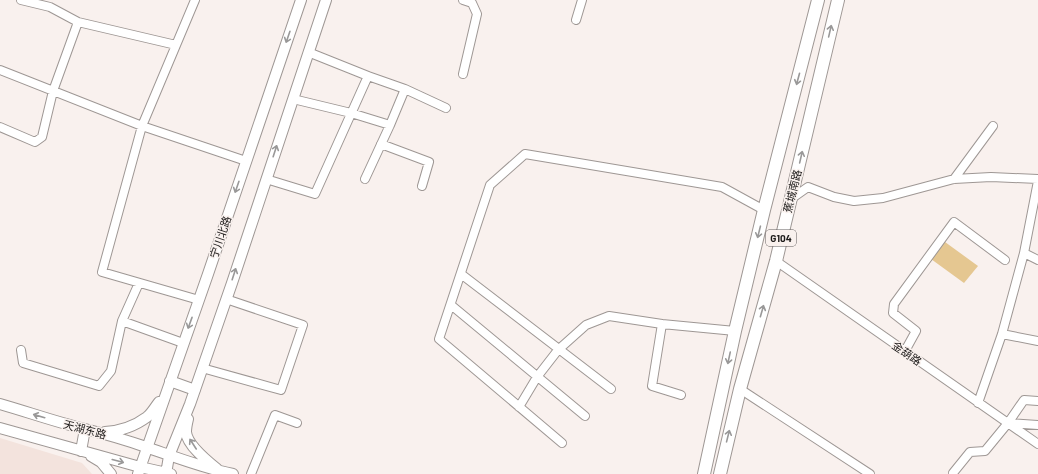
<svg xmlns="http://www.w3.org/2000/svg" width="1038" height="474" font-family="Barlow,'Noto Sans SC',sans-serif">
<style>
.built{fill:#f3e3dd}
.green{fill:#e5c791}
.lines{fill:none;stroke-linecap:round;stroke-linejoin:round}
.minor-casing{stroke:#9e9794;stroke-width:10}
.major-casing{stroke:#9e9794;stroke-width:12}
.highway-casing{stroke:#9e9794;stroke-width:14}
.minor{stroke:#fff;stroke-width:8}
.major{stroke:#fff;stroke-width:10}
.highway{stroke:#fff;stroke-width:12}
.oneway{stroke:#999898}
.labels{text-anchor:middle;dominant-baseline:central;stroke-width:3;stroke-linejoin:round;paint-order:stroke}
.shield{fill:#f9f1ee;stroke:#5f5b5a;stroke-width:1}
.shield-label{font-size:10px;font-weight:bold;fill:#1d1b1a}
.street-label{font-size:11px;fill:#1d1b1a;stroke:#f9f1ee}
</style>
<rect width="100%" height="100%" fill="#f9f1ee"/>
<path class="built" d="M0,438L82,463L92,474H0Z"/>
<path class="green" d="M945,242L978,266L964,283L931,259Z"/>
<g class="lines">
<defs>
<path id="minor" d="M21,0L50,7L78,22L176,45
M195,0L142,126L102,272L199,300
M463,0L472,3L477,14L463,74
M576,20L582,0
M0,70L142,126L246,161
M405,89L446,108
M293,99L351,113L390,125L405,89L368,76
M0,127L35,142L42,137L53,91L78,22
M381,144L429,162L422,186
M266,179L315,194L368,76L308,52
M365,179L390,125
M954,179L993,126
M791,199L808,187L834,197L854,201L883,198L954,179L991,177L1038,179
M1024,253L1038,260
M776,261L1038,444
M461,274L611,389
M451,305L585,416
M122,321L183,343
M662,324L652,386L681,395
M1002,334L1038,341
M21,350L23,363L99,386L111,371L122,321L139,283
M905,351L916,331L893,313L894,304L954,222L1005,260
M202,368L281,390L303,325L226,299
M740,389L870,474
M1038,401L1024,400L1008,423L1038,425
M978,403L1002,334L1024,253L1038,181
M519,407L537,377L558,350L586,325L609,316L662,324L735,331
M562,443L439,339L490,185L525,154L722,187L764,210
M953,473L970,452L985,451L1008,423
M251,474L275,415L297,423"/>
<path id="major" d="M170,381L195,390
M0,404C28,412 56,422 85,429C105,434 126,440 146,447C175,457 203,468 233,474
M188,419C187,423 186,428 186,432C187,445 207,461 217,469
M0,428L140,467L171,474
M105,432C120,431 135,426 147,417C152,413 155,407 159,402
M81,451L85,429
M91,456L101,462L111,474
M138,474L208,274L301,0
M166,474L169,456L190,404L232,283L326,0"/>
<path id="highway" d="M704,474L735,331L764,210L818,0
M720,474L740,389L776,261L838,0"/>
</defs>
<use href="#minor" class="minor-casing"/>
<use href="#major" class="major-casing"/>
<use href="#highway" class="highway-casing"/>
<use href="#minor" class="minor"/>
<use href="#major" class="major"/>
<use href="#highway" class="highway"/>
</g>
<defs><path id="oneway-shaft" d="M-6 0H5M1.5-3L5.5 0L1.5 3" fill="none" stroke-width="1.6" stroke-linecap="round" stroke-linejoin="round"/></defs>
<g class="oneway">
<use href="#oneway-shaft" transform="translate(830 31) rotate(-77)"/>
<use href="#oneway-shaft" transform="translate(288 37) rotate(109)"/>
<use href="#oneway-shaft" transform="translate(798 79) rotate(105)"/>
<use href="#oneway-shaft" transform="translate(275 151) rotate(-72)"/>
<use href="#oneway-shaft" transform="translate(801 157) rotate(-77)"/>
<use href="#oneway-shaft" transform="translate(237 187) rotate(109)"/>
<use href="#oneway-shaft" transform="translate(759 232) rotate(104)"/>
<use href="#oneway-shaft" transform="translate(234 274) rotate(-72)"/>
<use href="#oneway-shaft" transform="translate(762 311) rotate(-74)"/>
<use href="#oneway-shaft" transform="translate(190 323) rotate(110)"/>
<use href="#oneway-shaft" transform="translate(729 358) rotate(102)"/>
<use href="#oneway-shaft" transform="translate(39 416) rotate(-164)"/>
<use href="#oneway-shaft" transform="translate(728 436) rotate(-76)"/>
<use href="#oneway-shaft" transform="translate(193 444) rotate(-123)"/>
<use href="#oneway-shaft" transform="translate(118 461) rotate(15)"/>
</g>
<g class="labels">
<rect class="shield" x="766" y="230" width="30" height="16" rx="3"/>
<g class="shield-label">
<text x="781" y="238">G104</text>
</g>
<g class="street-label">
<text transform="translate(792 191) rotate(-76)">蕉城南路</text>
<text transform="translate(220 237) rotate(-71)">宁川北路</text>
<text transform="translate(907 353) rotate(35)">金葫路</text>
<text transform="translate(85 429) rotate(15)">天湖东路</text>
</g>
</g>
</svg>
